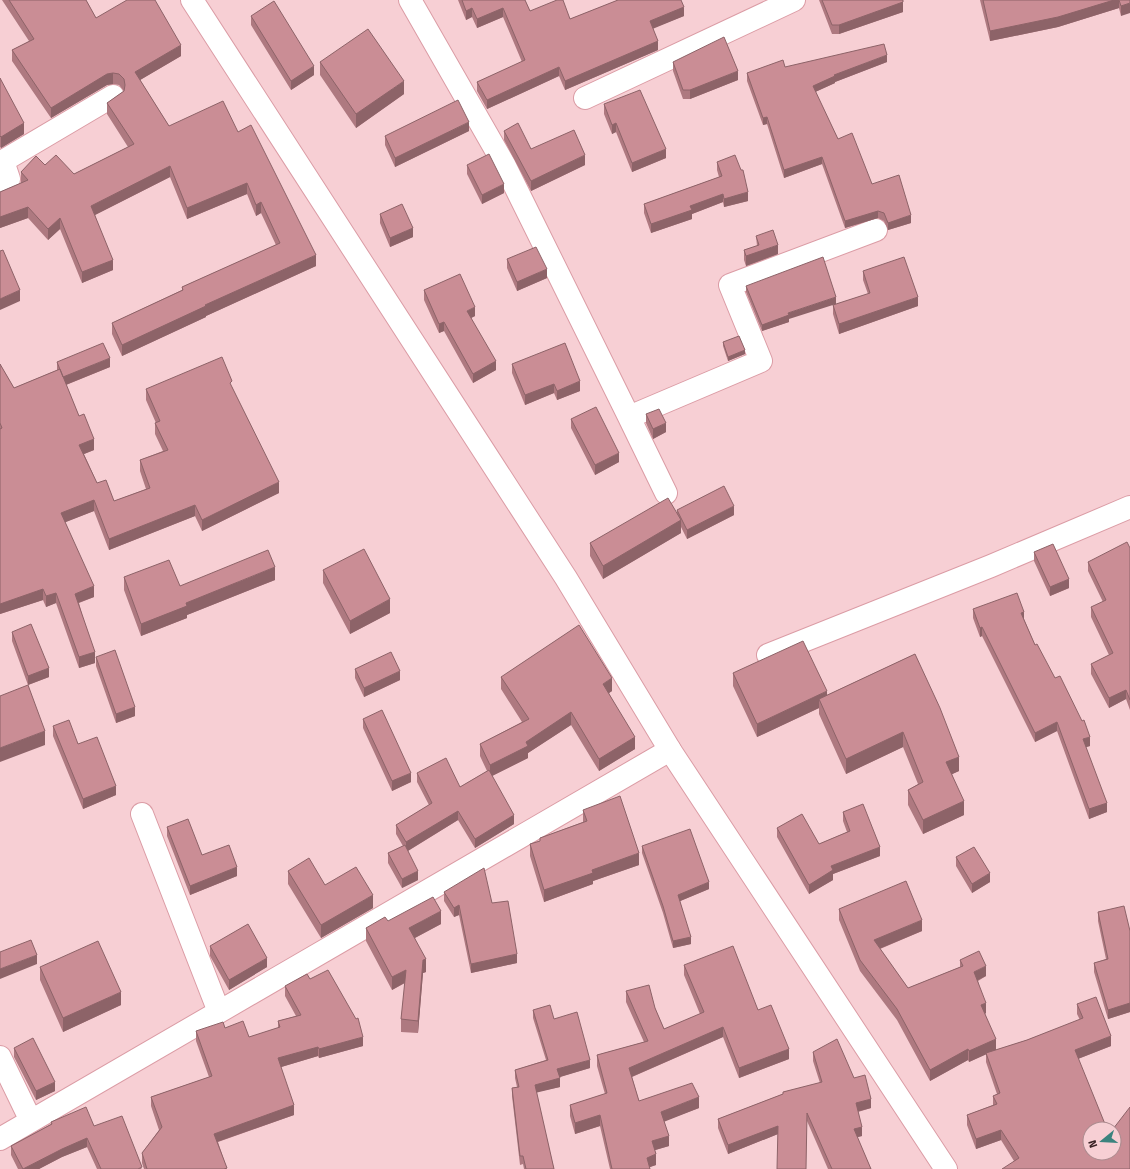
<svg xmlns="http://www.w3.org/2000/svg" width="1130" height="1169" font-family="'Fira Sans',sans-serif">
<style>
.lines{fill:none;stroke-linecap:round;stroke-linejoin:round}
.minor-casing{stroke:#db9ca5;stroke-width:24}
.tertiary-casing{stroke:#db9ca5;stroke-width:24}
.minor{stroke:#fff;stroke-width:22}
.tertiary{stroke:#fff;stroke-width:22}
.wall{fill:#ae7980}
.shaded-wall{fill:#8d6368}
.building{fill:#ca8d95;stroke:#8d6368}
</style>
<rect width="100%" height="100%" fill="#f7cfd4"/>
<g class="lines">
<defs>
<path id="minor" d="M410,0L505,166L629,417L761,361L730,285L876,230
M585,98L794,0
M0,190L9,179L3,161L113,96
M629,417L666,493
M768,655L991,566L1130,507
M142,814L219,1012
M0,1057L31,1121
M0,1139L670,750"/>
<path id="tertiary" d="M192,0L566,578L670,750L946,1169"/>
</defs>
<use href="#minor" class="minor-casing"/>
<use href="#tertiary" class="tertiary-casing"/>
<use href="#minor" class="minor"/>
<use href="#tertiary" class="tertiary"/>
</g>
<path class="wall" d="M2,0H86L96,18L181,56L140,80L169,126L238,132L316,266L206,316V317L122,356L112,334V323L182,290V287L276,245L261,213L256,216L247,194L187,219L170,177L95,215L113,270L82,283L60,229L48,240L28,218L0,228V192L21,183V172L45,165L74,174L128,147L107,114V103L124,91L119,85L113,84L107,85L51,118L12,61V50L29,41Z
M458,0H525L530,11L570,19L616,1V0H681L684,16L653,28L658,50L565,90L559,76L487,109L477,91V82L522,62L503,17L477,28L472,17L466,20Z
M819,0H903V12L839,34H832Z
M980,0H1130L1121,16L1119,8L1058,27L990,41Z
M251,16L314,75L291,90L251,25Z
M320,62L404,94L356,128L320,75Z
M673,62L738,80L690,99H683L673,71Z
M887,62L835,82V83L815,92L838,139L872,184L911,223L888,230L884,221L878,218L845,228L822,164L784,178L767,124L763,125L747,81V73Z
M0,78L24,134L1,148L0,147Z
M604,104L666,158L632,172L616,132L612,134L604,114Z
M469,131L395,167L385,145V136Z
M504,131L531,149L585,165L531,191L504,140Z
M717,162L748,201L724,207L723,202L692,214V219L651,233L644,213V204L719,177L717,170Z
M467,165L504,193L482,204L467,174Z
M380,214L413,237L390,247L380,223Z
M756,236L778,254L746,266L744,260V250L757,246Z
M507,259L547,278L517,291L507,268Z
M863,271L918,306L839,334L833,314V305L868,294L863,280Z
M746,286L789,319V322L762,331L746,292Z
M424,290L475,316L471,318L496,370L473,383L444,331L439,333L424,300Z
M723,342L745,354L728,361L723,346Z
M57,362L110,367L66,385L79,416L94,450L84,454L97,483L114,501L146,489L140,471V460L163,451L155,434V423H156L146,400V389L232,387L279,493L202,531L195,516L109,550L94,511L65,522L94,597L79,603L95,663L79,668L56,603L46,607L43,600L0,614V364L14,388L57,370Z
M512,364L580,391L557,400L554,393L525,405L512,373Z
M646,414L666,432L653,439L646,423Z
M571,419L619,462L595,475L571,428Z
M677,510L734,515L687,539L681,527V533L603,579L590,556V543L677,513Z
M1130,548V710L1126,699L1109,708L1091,674V664L1109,655L1091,617V607L1103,602L1088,571V562Z
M1034,552L1069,588L1050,596L1034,561Z
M323,570L390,613L350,634L323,583Z
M124,577L180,586L275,580L187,615V618L141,636L124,590Z
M973,609L1024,619L1035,645L1090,746L1086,747L1107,812L1089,819L1057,731L1035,742L982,636L980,637L973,618Z
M12,632L49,677L28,685L12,641Z
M915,654L959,771L952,774L964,815L923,834L908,805V790L918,784L903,747L846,774L819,714V708L757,737L733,686V673L827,695Z
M96,657L135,716L116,723L96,666Z
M355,669L400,680L364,697L355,678Z
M501,677L612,691L609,693L635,749L599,771L571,725L528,753V758L492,776L514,824L475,848L458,820L408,851L418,880L402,888L388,863V853L403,846L396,834V825L429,805L417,782V773L460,787L487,771L480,756V744L522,722L501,689Z
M363,719L411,782L392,791L363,728Z
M53,726L78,744L116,795L83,809L53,736Z
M583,810L639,865L593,881V884L544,902L530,856V844L540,841V838L583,822Z
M843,812L880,856L833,874V880L809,894L777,837V828L819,844L847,832L843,821Z
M167,827L202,855L237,876L190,895L167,836Z
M642,846L709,889L680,901L691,944L673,948L663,913L642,853Z
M956,857L990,882L972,893L956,866Z
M288,871L325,885L373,908L321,938L288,884Z
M444,892L492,903L517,963L471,973L459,915L454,917L444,901Z
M839,909L922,931L880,949L908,988L960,967V960L986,976L978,981L986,1013L985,1014L996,1050L1027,1040L1080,1020L1077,1014V1004L1111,1046L1078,1059L1090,1129L1130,1169L1014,1161L1001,1140L976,1149L967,1125V1115L993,1105V1096L997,1094L986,1062V1054L969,1062L968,1060L930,1081L897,1020L860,971L839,920Z
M1098,912L1130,931V1012L1108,1019L1094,972V963L1106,959L1098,921Z
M388,921L441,924L415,938L426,972L423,973L418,1033L401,1032V1019L405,983L392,990L366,941V928Z
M210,946L267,967L229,990L210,956Z
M684,965L758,1010L789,1059L739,1078L723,1037L632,1077L639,1101L699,1108L664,1121L669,1146L655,1150L656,1165L650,1167V1169H610L600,1126L575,1134L570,1116V1105L605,1094L597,1066V1055L644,1042L626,1002V991L655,1008L664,1029L700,1014L684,975Z
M40,967L121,1005L63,1032L40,980Z
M310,979L363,1046L319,1058L318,1056L281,1067L294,1115L218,1142L227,1169H144L142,1163V1153L159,1130L151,1106V1097L209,1077L196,1041V1031L225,1028L249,1037L278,1028V1021L296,1016L285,996V986Z
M533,1010L554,1019L590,1068L559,1077L560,1087L536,1092L554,1169H524L523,1164L520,1165L512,1096V1088L517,1087L515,1078V1070L546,1060L533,1018Z
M14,1048L55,1091L36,1100L14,1057Z
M813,1052L854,1078L871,1108L858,1112L862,1136L857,1137L871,1169H828L807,1121L778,1134L728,1154L718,1128V1119L783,1094V1092L820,1083L813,1061Z
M51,1122L94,1126L142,1169H97L87,1147L62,1157L39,1169H18L11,1155V1146L51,1124Z"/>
<path class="shaded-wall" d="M1114,0H1119V8L1058,27L990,41V31Z
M903,2V12L839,34V25Z
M1130,3V13L1121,16V6Z
M684,7V16L650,30V21Z
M472,8V17L466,20V11Z
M503,8V17L477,28V19Z
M658,41V50L565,90V81Z
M181,45V56L135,83V72Z
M887,55V62L835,82V83L813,93V86L834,75Z
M314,66V75L291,90V81Z
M559,67V76L487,109V100Z
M738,71V80L690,99V90Z
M113,73V84L107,85L51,118V108L107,74Z
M404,81V94L356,128V114Z
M767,117V124L763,125V118Z
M469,122V131L395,167V158Z
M24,123V134L1,148V137Z
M616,123V132L612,134V125Z
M666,149V158L632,172V163Z
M585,155V165L531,191V181Z
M822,157V164L784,178V170Z
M170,166V177L91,217V206Z
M247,183V194L187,219V208Z
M504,184V193L482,204V195Z
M748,192V201L724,207V199Z
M723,194V202L692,214V219L651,233V224L690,206Z
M261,202V213L256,216V205Z
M28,207V218L0,228V217Z
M878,211V218L845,228V221Z
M911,215V223L888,230V223Z
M60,218V229L48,240V229Z
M413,228V237L390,247V238Z
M778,245V254L746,266V256Z
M316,255V266L206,316V317L122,356V345L205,305Z
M113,260V270L82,283V272Z
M547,269V278L517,291V282Z
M20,290V301L0,310V299Z
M836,297V304L789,319V322L762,331V325L788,313Z
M918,297V306L839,334V324Z
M475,307V316L467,320V311Z
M444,322V331L439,333V324Z
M745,350V354L728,361V357Z
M110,358V367L63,386V377Z
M496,361V370L473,383V374Z
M580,381V391L557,400V391Z
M554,384V393L525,405V395Z
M666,423V432L653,439V429Z
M94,439V450L79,456V445Z
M619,453V462L595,475V465Z
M279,482V493L202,531V520Z
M94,500V511L61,524V513Z
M195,505V516L109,550V539Z
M734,506V515L687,539V530Z
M681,520V533L603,579V566Z
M275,567V580L187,615V618L141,636V624L186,603Z
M1069,579V588L1050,596V587Z
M94,586V597L75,604V594Z
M43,589V600L0,614V604Z
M56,593V603L46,607V596Z
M390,599V613L350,634V621Z
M1024,612V621L1021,613Z
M982,627V636L980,637V628Z
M95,652V663L79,668V657Z
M49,668V677L28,685V676Z
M400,671V680L364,697V688Z
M612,678V691L603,697V684Z
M1126,690V699L1109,708V698Z
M827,691V705L819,699V708L757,737V724Z
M135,707V716L116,723V714Z
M571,712V725L528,753V758L490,777V765L526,742Z
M1057,722V731L1035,742V733Z
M45,731V745L0,762V748Z
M903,732V747L846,774V759Z
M635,737V749L599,771V759Z
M1090,737V746L1083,748V739Z
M959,757V771L946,777V762Z
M411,773V782L392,791V781Z
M116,786V795L83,809V799Z
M964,801V815L923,834V820Z
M1107,803V812L1089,819V809Z
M458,811V820L406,852V842Z
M514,815V824L475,848V839Z
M880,847V856L833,874V880L809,894V885L831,866Z
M639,853V865L593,881V884L544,902V890L592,870Z
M237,867V876L190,895V886Z
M418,871V880L402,888V879Z
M990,873V882L972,893V884Z
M709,882V889L678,902V895Z
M373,895V908L321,938V925Z
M459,905V915L454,917V908Z
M441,911V924L409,941V928Z
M922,920V931L874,951V940Z
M691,937V944L673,948V941Z
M517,954V963L471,973V964Z
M37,955V964L0,979V969Z
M267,958V967L229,990V980Z
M426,959V972L423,973L418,1033V1021L423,960Z
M986,966V976L974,982V972Z
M406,970V982L392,990V977Z
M121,992V1005L63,1032V1018Z
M986,1003V1013L981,1015V1005Z
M1130,1003V1012L1108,1019V1010Z
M723,1027V1037L629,1078V1068Z
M1111,1036V1046L1075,1060V1050Z
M363,1037V1046L319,1058V1049Z
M996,1039V1050L969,1062V1051Z
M318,1047V1056L278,1068V1058Z
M789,1049V1059L739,1078V1068Z
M968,1049V1060L930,1081V1070Z
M590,1060V1068L557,1078V1069Z
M560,1078V1087L535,1093V1085Z
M55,1082V1091L36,1100V1091Z
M699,1097V1108L661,1123V1112Z
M871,1099V1108L856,1112V1103Z
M294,1105V1115L214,1143V1134Z
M600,1115V1126L575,1134V1123Z
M778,1126V1134L728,1154V1145Z
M862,1127V1136L854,1138V1129Z
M1001,1130V1140L976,1149V1139Z
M669,1136V1146L652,1151V1141Z
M87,1138V1147L62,1157L39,1169H23L62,1149Z
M656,1154V1165L647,1168V1158Z"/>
<path class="building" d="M9,0H86L96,18L127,0H155L181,45L135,72L169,126L223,101L238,132L251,125L316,255L205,305L206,306L122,345L112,323L183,290L182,287L280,243L261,202L256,205L247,183L187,208L170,166L91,206L113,260L82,272L60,218L48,229L28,207L0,217V192L28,180L21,172L36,156L45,165L56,155L74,174L134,144L107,103L124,91L125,85L124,79L119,74L113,73L107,74L51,108L12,50L34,39Z
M462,0H525L530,11L557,0H563L570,19L618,0H681L684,7L650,21L658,41L565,81L559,67L487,100L477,82L525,60L503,8L477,19L472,8L466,11Z
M822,0H903V2L839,25H832Z
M983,0H1114L1058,17L990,31Z
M1119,0H1130V3L1121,6Z
M274,1L314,66L291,81L251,16Z
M368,29L404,81L356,114L320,62Z
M724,37L738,71L690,90H683L673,62Z
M884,44L887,55L834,75L835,76L813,86L838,139L852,133L872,184L899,175L911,215L888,223L884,213L878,211L845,221L822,157L784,170L767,117L763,118L747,73L783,60L785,67Z
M0,78L24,123L1,137L0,136Z
M640,90L666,149L632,163L616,123L612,125L604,104Z
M458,100L469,122L395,158L385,136Z
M518,123L531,149L574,130L585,155L531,181L504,131Z
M489,154L504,184L482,195L467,165Z
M735,155L741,170H743L748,192L724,199L723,194L690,206L692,210L651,224L644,204L722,176L717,162Z
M402,204L413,228L390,238L380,214Z
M773,230L778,245L746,256L744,250L759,245L756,236Z
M536,247L547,269L517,282L507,259Z
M3,250L20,290L0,299V251Z
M823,257L836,297L788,313L789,315L762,325L746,286Z
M904,257L918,297L839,324L833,305L870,293L863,271Z
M460,274L475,307L467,311L496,361L473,374L444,322L439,324L424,290Z
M739,336L745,350L728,357L723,342Z
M103,343L110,358L63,377L57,362Z
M565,343L580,381L557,391L554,384L525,395L512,364Z
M222,357L232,381L230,383L279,482L202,520L195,505L109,539L94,500L61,513L94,586L75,594L95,652L79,657L56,593L46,596L43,589L0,604V429L2,428L0,423V364L14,388L60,369L79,416L84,414L94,439L79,445L97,483L106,480L114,501L150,488L140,460L168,450L155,423L160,421L146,389Z
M596,407L619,453L595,465L571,419Z
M659,409L666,423L653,429L646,414Z
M724,486L734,506L687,530L677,510Z
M668,498L681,520L603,566L590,543Z
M1127,542L1130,548V700L1126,690L1109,698L1091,664L1113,653L1091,607L1106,600L1088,562Z
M1053,544L1069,579L1050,587L1034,552Z
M364,549L390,599L350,621L323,570Z
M268,550L275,567L186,603L187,606L141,624L124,577L169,560L180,586Z
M1017,593L1024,612L1021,613L1035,645L1037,644L1055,678L1060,676L1082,721L1084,720L1090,737L1083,739L1107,803L1089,809L1057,722L1035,733L982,627L980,628L973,609Z
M31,624L49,668L28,676L12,632Z
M579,625L612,678L603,684L635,737L599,759L571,712L526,742L528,746L490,765L480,744L529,719L501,677Z
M803,641L827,691L757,724L733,673Z
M115,650L135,707L116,714L96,657Z
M391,652L400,671L364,688L355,669Z
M915,654L940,708L959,757L946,762L964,801L923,820L908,790L923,782L903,732L846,759L819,699Z
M28,685L45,731L0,748V696Z
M382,710L411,773L392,781L363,719Z
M69,720L78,744L97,737L116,786L83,799L53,726Z
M446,758L460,787L489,770L514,815L475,839L458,811L406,842L396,825L432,803L417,773Z
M620,796L639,853L592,870L593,873L544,890L530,844L540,841V838L587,821L583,810Z
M863,804L880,847L831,866L833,870L809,885L777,828L802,814L819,844L850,831L843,812Z
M188,819L202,855L229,845L237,867L190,886L167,827Z
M690,829L709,882L678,895L691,937L673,941L663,906L642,846Z
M405,845L418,871L402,879L388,853Z
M974,847L990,873L972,884L956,857Z
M309,858L325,885L356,867L373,895L321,925L288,871Z
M484,868L492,903L508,901L517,954L471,964L459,905L454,908L444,892Z
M906,881L922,920L874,940L908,988L963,966L960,960L979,951L986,966L974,972L986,1003L981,1005L996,1039L969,1051L968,1049L930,1070L897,1009L860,960L839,909Z
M433,897L441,911L409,928L426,959L423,960L418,1021L401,1019L406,970L392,977L366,928L385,917L388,921Z
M1124,906L1130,931V1003L1108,1010L1094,963L1108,959L1098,912Z
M248,924L267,958L229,980L210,946Z
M31,940L37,955L0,969V952Z
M98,941L121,992L63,1018L40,967Z
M733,946L758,1010L771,1005L789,1049L739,1068L723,1027L629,1068L639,1101L692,1083L699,1097L661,1112L669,1136L652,1141L656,1154L647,1158L650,1169H612L600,1115L575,1123L570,1105L607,1093L597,1055L648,1041L626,991L649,985L655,1008L664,1029L704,1012L684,965Z
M328,970L356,1019L358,1018L363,1037L319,1049L318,1047L278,1058L294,1105L214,1134L227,1168L224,1169H147L142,1153L162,1127L151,1097L212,1076L196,1031L223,1022L225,1028L243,1021L249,1037L280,1027L278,1021L301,1015L285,986L307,974L310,979Z
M1096,997L1111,1036L1075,1050L1107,1129H1090V1153H1114V1129H1113L1130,1107V1169H1002L1019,1158L1001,1130L976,1139L967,1115L997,1104L993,1096L1000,1093L986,1053L1027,1040L1083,1018L1077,1004Z
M550,1005L554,1019L577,1012L590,1060L557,1069L560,1078L535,1085L554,1169H526L523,1156H520L512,1088L519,1087L515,1070L548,1060L533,1010Z
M33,1038L55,1082L36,1091L14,1048Z
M837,1039L854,1078L865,1075L871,1099L856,1103L862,1127L854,1129L871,1169H832L807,1113L806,1169H777L778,1126L728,1145L718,1119L783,1094V1092L822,1082L813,1052Z
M86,1107L94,1126L122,1116L142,1167L138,1169H101L87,1138L62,1149L23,1169L11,1146L52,1124L51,1122Z"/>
<g transform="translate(1102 1141) rotate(252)"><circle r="19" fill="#f7cfd4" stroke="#ac8b8f"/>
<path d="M0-3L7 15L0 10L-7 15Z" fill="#3b837e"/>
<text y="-6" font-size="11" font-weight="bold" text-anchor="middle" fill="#3c2427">N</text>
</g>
</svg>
